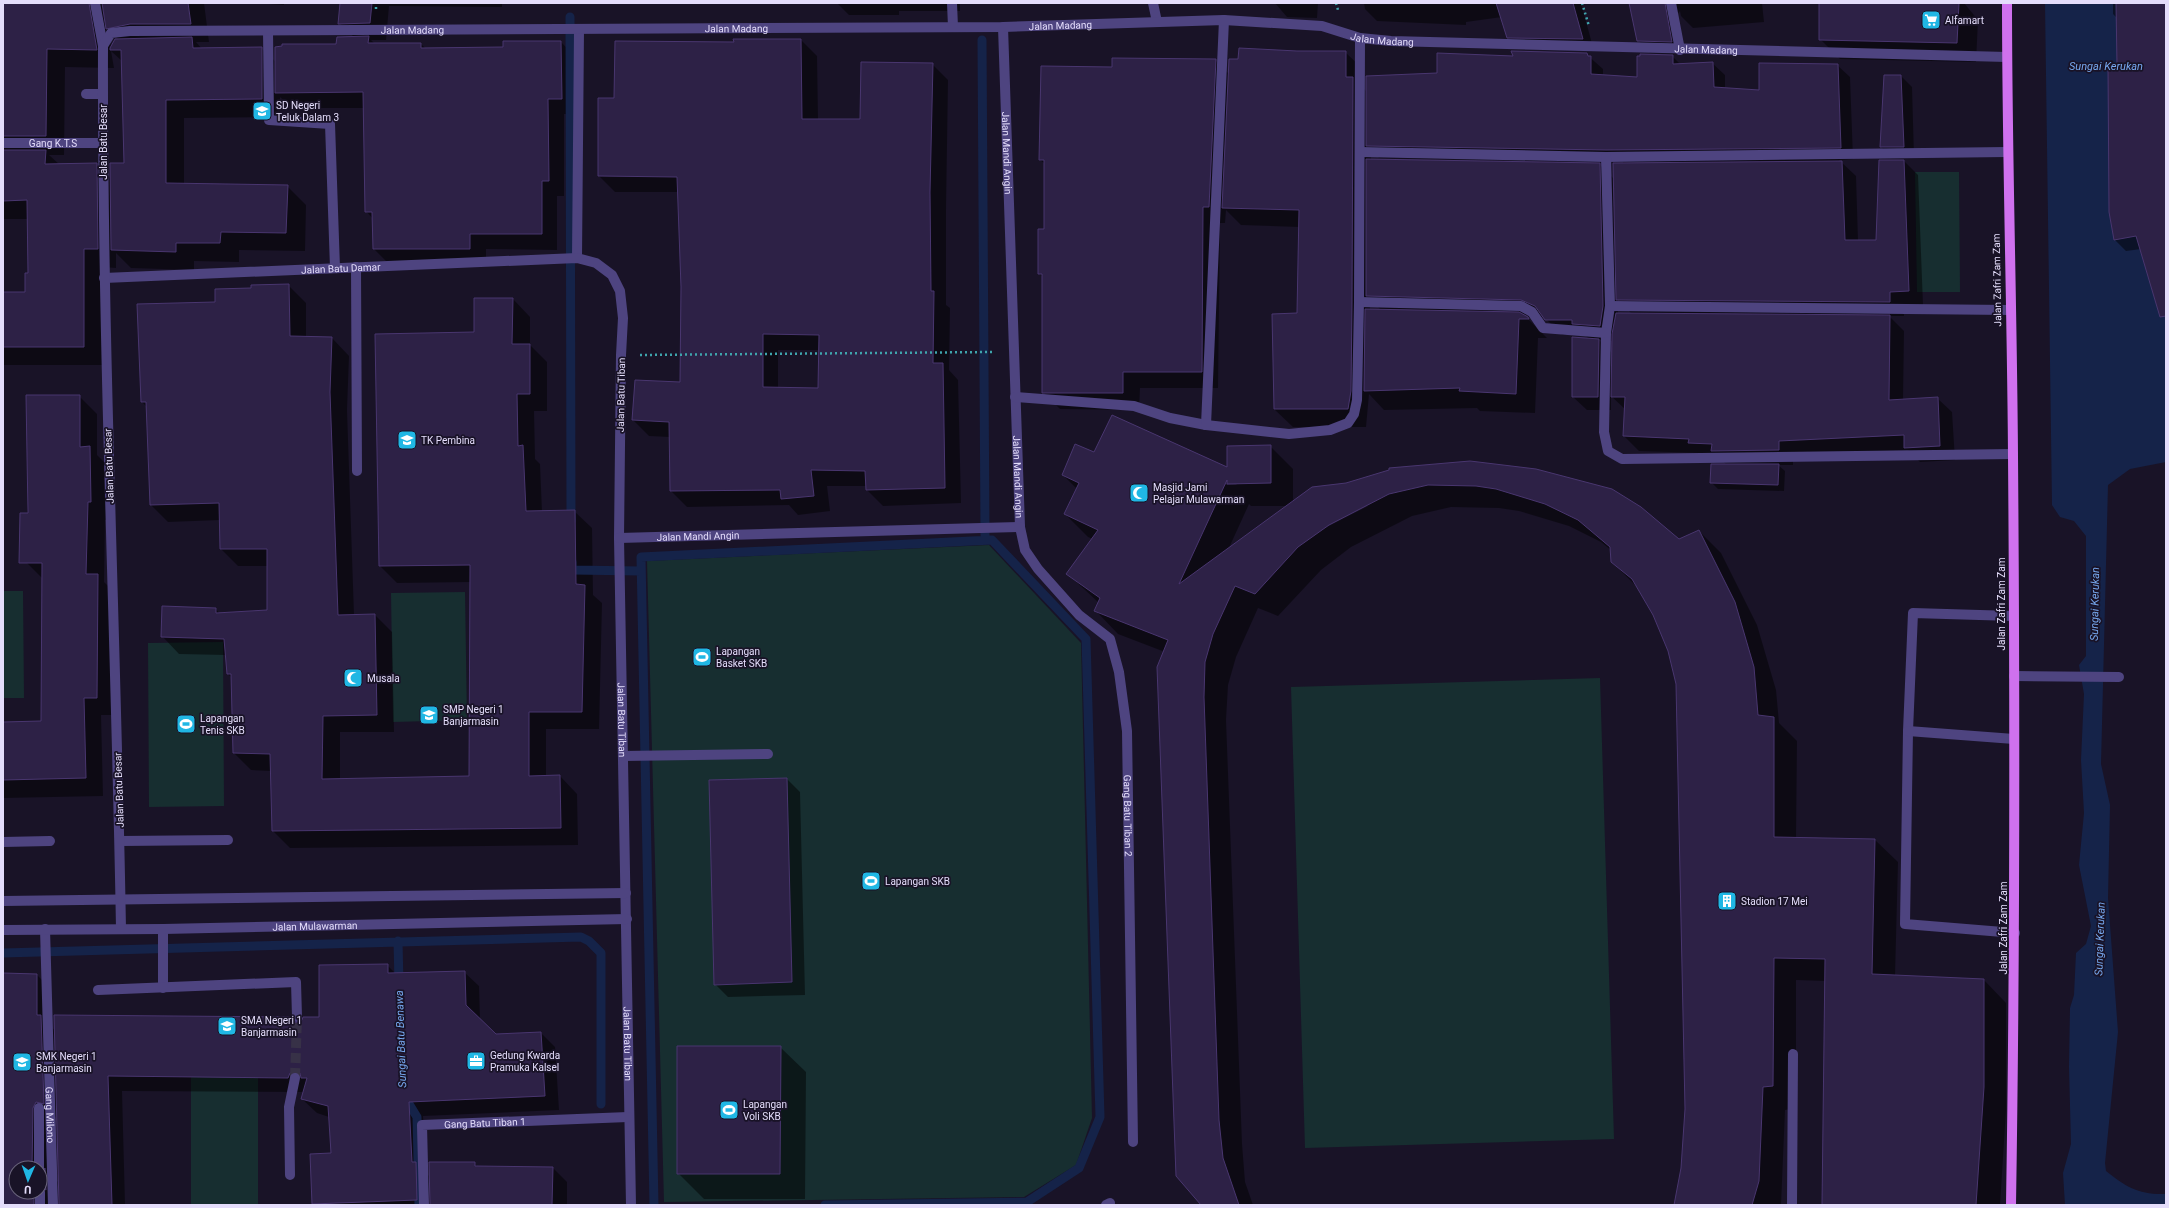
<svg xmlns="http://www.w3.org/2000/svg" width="2169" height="1208" font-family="Roboto,sans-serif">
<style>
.green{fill:#172e30}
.water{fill:#152349}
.shadow{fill:#0007;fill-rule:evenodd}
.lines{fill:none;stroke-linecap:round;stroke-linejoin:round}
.stream{stroke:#152349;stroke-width:9}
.building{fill:#2d2146;stroke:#49366f;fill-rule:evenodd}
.minor-tunnel{stroke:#373147;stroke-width:10;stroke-dasharray:10 5;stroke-linecap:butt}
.path{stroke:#3fa5ad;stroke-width:2.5;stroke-dasharray:2 3;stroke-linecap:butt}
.minor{stroke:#4e4480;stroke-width:10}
.major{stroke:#cf71ee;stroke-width:10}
.labels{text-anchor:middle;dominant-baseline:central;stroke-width:3.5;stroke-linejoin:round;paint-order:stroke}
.poi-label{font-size:10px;fill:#e4ddfb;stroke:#191327;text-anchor:start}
.street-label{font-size:10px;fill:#e4ddfb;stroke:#191327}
.water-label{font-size:11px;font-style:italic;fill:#77a8ef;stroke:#191327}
</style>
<rect width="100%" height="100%" fill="#191327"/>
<path class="green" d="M1915,172H1959L1960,292H1917Z
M989,545L1081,643L1092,1118L1076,1165L1024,1197L664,1202L647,561Z
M3,591H23L24,698H3Z
M465,592L467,720L393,722L391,593Z
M223,642L224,806L149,807L148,643Z
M1600,678L1614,1139L1305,1148L1291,687Z
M191,1077H258V1205H191Z"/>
<path class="water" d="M2045,3H2166V462L2130,469L2108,485L2101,764L2110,805L2108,898L2118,1032L2105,1163L2106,1171C2126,1187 2139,1195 2166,1194V1205H2065L2063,1173L2071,1144L2069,1067L2070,1008L2074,995L2076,953L2086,944L2091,926L2079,865L2084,813L2081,760L2084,694L2079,665L2086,656V536L2074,521L2060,517L2052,505Z"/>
<path class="shadow" d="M3,3H204L209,42H196L202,49L261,48L276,62L337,45L354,37L339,23L341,3H502V7L389,6L386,40H371L375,44H421L425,48H504L561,42L576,58L577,114H564V196H557V250L486,249V264L390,265L374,249L373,219L366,211L364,108H292L280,97V117L184,118V185L287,186L306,205L305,251L239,250V262L194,261V270L131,268L116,253V268L103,267L102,365H3V293H26L29,274L28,219H3ZM108,28L119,40L111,47ZM111,51L122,61L125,164L111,179L96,164L60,165L49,155H64L65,67L114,68Z
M254,3H284V5Z
M837,3H960V11H899V15H849Z
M1275,3H1318L1317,18L1287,17Z
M1364,3H1581L1594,51L1520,49L1508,37L1502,17L1466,22V25L1377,21L1365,9Z
M1630,3H1762L1764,22L1693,28L1681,16L1680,11L1676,16L1683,54L1650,53L1638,40Z
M1820,3H1964L1978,20L1976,62L1840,59L1820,39Z
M2113,3H2166V308L2141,249L2126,251L2115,240L2118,66V19L2113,14Z
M734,40H801L817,56L818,120H861L932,64L948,80L946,209V305L950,308L949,370L958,380L961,503L883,506L867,490V486H827L830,511L798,515L789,505L687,507L671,491L670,437L649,436L633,420L681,383L682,287L679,192H615L599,176L615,99L735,43ZM778,350H820L819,389H778Z
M1297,52H1345L1364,70V89L1367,92L1514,57L1586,54L1603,69V76L1638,78L1672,56L1681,65L1712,63L1725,75V89L1760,91L1837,65L1850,77L1853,159L1839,160L1856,176L1858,241H1876L1904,161L1918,175L1923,305L1904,306V316H1889L1904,331L1903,400L1937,398L1952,412L1955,460L1920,462L1908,450L1793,455V465H1778L1785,471L1784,491L1718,489L1711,482L1727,465L1719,458L1700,453L1639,451L1624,436L1626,410L1611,396V410H1587L1573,397L1589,339L1585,335H1562L1545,318L1537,315L1520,314L1527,318L1547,338H1538L1535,413L1480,411L1477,408L1384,410L1369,394L1366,427H1293L1274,409L1298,314L1300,227L1241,225L1226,210L1225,223H1220L1218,388H1140L1139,410L1060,409L1043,392V278L1039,273L1045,230V164L1040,160L1113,68L1215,60L1229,74L1239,60ZM1371,149L1379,158L1623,162V164L1614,179L1599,164L1371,160ZM1370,299L1381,310H1370ZM1618,300L1632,314H1618ZM1599,340L1613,341V354Z
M1901,76L1912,87L1914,157H1892L1881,147Z
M288,285L306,303V337L332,338L349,356L347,410L354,615H375L392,632L394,732H340V779L470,777L471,582L397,583L380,566L475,333L513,299L530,317V345L547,362V411H534L535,459L540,464L542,512L574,511L592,528L593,595L602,603L599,729H546V776H560L577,794L578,845L290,848L273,831L272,771L251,770L234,753L232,678L228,674L226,655L179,654L162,636L216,609L220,614L268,611V566H238L221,549L220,520L168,522L151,505L147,407L142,402L138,305L216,303L252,289Z
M27,396H79L97,414V455L107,465L109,519L105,520L104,582L115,593V715H101L103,796L3,798V723L42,722L43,579L27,563Z
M1270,446L1293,469V502L1347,484L1470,462L1679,540L1699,531L1721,553L1757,625L1776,690L1779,723L1797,741L1796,838L1875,840L1898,862L1895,976L1984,980L2006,1003V1110L2000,1205H1823L1826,981L1796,980V1108L1785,1110L1781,1205H1675L1682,1169L1686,1109L1677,684L1669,650L1654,615L1637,587L1612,562L1611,550L1601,542L1569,526L1519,511L1499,508L1451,507L1412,516L1351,547L1321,570L1278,616L1258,608L1236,657L1228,685L1226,720L1242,1144L1245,1182L1253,1205H1202L1165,652L1118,634L1096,611L1099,603L1068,574L1093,539L1088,537L1065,514L1077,489L1063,475L1094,454L1228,469ZM1225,483H1235L1237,485H1225ZM1249,504L1251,506H1288L1228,550ZM1364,506H1368L1325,528L1324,526Z
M787,779L800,792L805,995L728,997L715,984Z
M387,965L396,974L464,972L479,986L480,1020L495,1035L541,1033L555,1047L559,1110L423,1116L426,1173L431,1178L474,1163L478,1167L553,1168L567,1182V1205H313L311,1155L332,1154L329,1117L317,1113L302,1099L304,1092L122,1091L125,1205H61L56,1199L48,1205H3V974L37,975L51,989V1026L55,1031L290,1018L297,1024L320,1018ZM51,1116L58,1118L60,1184L47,1171V1122ZM16,1168H40V1192H16Z
M780,1047L806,1072L805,1199H704L678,1173Z"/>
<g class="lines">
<path class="stream" d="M570,17L571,521
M982,40L985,535
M572,562V570L641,571
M398,941L399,984
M3,953L581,937L589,941L601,953V1104
M403,1094L417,1117L419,1205
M654,1205L641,557L992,540L1086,639L1100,1117L1079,1168L1027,1202L825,1205"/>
</g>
<path class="building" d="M3,3H89L97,50L47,49L46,136H3Z
M102,3H188L191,24H130L106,29Z
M340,3H372L370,23L338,24Z
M1496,3H1573L1583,39L1507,38Z
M1629,3H1665L1672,42L1637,41Z
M1819,3H1959L1957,43L1819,40Z
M2116,3H2166V316L2160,317L2136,236L2114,240L2109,212L2108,65H2117Z
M369,36L368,43H421V48L503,47V41H561L562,99H548L549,181H542V234H470V249H373L372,212H365L363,92L275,93V47L282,46V44H336L337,37Z
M192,37L193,48L262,47V99L166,100V183L288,185L286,233L221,232L220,243H176V252L111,250L110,163H124L121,50H110V48L115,39Z
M733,39H801L802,119H860L861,62L933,63L930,192L931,291H934L933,363H943L945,488L866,490L865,471L811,470L814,496L781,499L780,490L670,491L669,422L632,420L635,380L680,382L681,287L677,177L598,176V98H614L615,41L734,42ZM763,334L819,335L818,388L763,387Z
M1239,48L1297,51H1346V77H1353L1352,302L1351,391L1348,409H1274L1272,314L1297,313L1299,210L1222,208L1229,59H1238Z
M1511,51L1587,53L1588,56H1591V74L1637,77V56H1640V54L1673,55V64L1713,62L1714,87L1759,90V63L1838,64L1841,148L1606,150L1366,146V76L1437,73V53L1513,56Z
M1112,58L1216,59L1209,207H1203L1202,372H1123V393H1042V274H1038V229H1044V160H1039L1041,66L1112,67Z
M1884,75H1901L1904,147H1880Z
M3,150H46L45,164L97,163L98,249H84V347H3V292H25V273H28L27,200L3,201Z
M1366,159L1600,163L1603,306L1600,326L1572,324V320H1545L1535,306L1521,300L1366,296Z
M1879,160H1904L1909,291L1890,292V302L1616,300L1613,163L1842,161L1845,240H1876Z
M289,284L290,336L332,337L330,392L338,615L375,614L377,715L323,716L322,779L469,776L470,565L379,566L375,334L474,332V298H513L512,344H530V394H517L518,446L523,445L526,511L575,510L576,584L585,585L582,712H529V776L560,775L561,828L272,831L270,754L233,753L231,674H227L224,639L161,637L162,606L216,608V613L267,610V549H220L219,503L150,505L146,402H141L137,304L215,302V289L251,288V285Z
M1365,309L1519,312L1528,317L1529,319H1519L1516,394L1459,391L1460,388L1364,391Z
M1616,313L1890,315L1889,400L1938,397L1940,446L1904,448V435L1779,441V450L1711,451L1712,444L1688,443L1689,439L1623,436L1625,397H1611L1612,334Z
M1572,337L1599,339L1598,397H1572Z
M26,395H80V447L90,446L91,502H88L86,574H98L97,698H84L86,778L3,780V722L41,721L42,563H19L20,513H28Z
M1112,415L1227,467V446L1271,445V483L1227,484V480L1179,584L1312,487L1346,483L1389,470V468L1470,461L1536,469L1612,489L1641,507L1679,539L1699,530L1735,602L1754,667L1758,715L1774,717V837L1875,839L1872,974L1984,979V1087L1976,1205H1822L1825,959L1774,958L1773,1086L1763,1087L1759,1181L1752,1205H1674L1681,1168L1685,1109L1676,684L1668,651L1653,615L1632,579L1611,562L1610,547L1578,520L1545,504L1496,489L1476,486L1428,485L1389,494L1329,525L1298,547L1255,594L1235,586L1213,634L1205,662L1204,697L1219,1120L1223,1158L1239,1205H1201L1176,1176L1157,667L1168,640L1094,611L1100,598L1066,574L1098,530L1064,514L1079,483L1062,475L1075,444L1094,452Z
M1711,464H1779L1778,485L1710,483Z
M787,778L792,982L714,985L709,780Z
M388,964V973L465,971L466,1005L496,1034L541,1032L545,1096L409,1102L412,1162H416L417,1200L312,1204L310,1154L331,1153L328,1106L301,1099L307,1078H301L300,1073L296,1072L290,1073L288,1078L108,1076L112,1205H59L54,1015L290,1017L294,1022L298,1023L302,1020L303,1017H319V965Z
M3,973L37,974V1015H41L44,1104L36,1102L33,1108L32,1168H16V1192H34V1205H3Z
M677,1046H781L780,1174H677Z
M429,1162H475V1166L553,1167L552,1205H430Z
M45,1168L46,1190L40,1186V1174Z"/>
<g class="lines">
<path class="minor-tunnel" d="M295,1078L297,1017"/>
<path class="path" d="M1336,3L1338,10
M1582,3L1589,26
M376,9V3
M640,355L993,352"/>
<g class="minor">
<path d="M95,3L103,46"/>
<path d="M952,3L953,27"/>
<path d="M1153,3L1157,22"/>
<path d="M1671,3L1680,50"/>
<path id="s1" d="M1003,27L1020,527L1025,550L1038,569L1079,615L1110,639L1119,672L1127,731L1133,1142"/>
<path d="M268,31L269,120L330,124L335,268"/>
<path d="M86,94H103"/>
<path id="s2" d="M3,143H102"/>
<path d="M1360,152L1606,157L2007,152"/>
<path d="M1606,157L1610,306L1606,333L1604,432L1608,451L1622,459L2013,454"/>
<path d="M577,258L579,30"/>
<path d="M356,267L357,471"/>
<path id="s3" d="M104,278L577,258L596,263L612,275L620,291L623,318L621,355L619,538L631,1205"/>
<path d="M1359,302L1521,306L1532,312L1543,328L1606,333"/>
<path d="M1610,306L2010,310"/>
<path d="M1015,397L1134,406L1170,418L1206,425L1289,434L1330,430L1348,423L1354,414L1357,400L1359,302L1360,38"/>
<path d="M1206,425L1224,20"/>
<path id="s4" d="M619,538L1020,527"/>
<path d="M2013,616L1913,613L1908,731L1905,924L2015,933"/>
<path d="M2014,676L2119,677"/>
<path d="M1908,731L2014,739"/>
<path d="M623,756L768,754"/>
<path d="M120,841L228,840"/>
<path d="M3,842L50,841"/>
<path d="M3,901L626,893"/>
<path id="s5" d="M45,929L53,1205"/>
<path id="s6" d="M121,929C116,634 102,340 103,46L111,33L130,31L1003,27L1224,20L1322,26L1360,38L1391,41L2007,57"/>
<path d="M163,929V988"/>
<path id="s7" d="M3,930L163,929L627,919"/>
<path d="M98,990L296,982L297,1017"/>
<path d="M39,1108V1168"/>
<path d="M290,1175L289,1107L295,1078"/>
<path d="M40,1192V1205"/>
<path id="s8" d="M424,1205L422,1125L628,1117"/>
<path d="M1106,1205L1110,1203"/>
<path d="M1792,1205L1793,1054"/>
</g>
<path class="major" d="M2007,3C2007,154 2012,305 2013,456C2015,706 2015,955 2011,1205"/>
</g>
<defs>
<symbol id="supermarket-square" viewBox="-11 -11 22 22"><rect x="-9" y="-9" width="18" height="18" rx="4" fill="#20b7e4" stroke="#191327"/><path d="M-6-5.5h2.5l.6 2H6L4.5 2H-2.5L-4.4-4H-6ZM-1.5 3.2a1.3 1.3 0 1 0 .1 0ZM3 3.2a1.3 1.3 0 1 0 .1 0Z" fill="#fff"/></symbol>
<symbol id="school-square" viewBox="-11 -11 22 22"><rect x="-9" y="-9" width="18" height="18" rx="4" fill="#20b7e4" stroke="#191327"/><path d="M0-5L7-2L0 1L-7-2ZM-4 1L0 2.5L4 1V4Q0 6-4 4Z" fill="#fff"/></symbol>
<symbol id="mosque-square" viewBox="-11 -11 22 22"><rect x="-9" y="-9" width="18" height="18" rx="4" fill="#20b7e4" stroke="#191327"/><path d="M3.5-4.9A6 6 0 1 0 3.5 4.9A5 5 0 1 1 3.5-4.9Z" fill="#fff"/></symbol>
<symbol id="stadium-square" viewBox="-11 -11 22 22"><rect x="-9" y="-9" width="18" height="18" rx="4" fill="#20b7e4" stroke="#191327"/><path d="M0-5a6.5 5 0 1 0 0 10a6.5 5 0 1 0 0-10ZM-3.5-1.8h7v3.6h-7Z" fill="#fff"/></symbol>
<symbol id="building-square" viewBox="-11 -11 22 22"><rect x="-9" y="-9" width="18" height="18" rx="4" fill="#20b7e4" stroke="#191327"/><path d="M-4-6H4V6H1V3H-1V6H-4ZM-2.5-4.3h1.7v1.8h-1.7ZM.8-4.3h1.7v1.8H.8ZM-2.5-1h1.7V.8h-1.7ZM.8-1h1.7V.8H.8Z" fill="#fff"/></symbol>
<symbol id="office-square" viewBox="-11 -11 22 22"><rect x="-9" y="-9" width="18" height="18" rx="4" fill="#20b7e4" stroke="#191327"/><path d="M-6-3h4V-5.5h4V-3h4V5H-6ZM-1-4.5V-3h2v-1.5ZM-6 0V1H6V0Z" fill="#fff"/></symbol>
</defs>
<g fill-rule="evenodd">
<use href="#supermarket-square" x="1920" y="9" width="22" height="22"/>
<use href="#school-square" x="251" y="100" width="22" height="22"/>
<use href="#school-square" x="396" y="429" width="22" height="22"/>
<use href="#mosque-square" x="1128" y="482" width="22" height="22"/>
<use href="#stadium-square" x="691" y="646" width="22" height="22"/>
<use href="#mosque-square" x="342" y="667" width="22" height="22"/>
<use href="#school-square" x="418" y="704" width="22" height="22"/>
<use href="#stadium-square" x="175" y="713" width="22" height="22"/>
<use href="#stadium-square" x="860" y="870" width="22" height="22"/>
<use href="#building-square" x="1716" y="890" width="22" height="22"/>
<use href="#school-square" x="216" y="1015" width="22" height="22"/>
<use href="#office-square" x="465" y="1050" width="22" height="22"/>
<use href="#school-square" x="11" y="1051" width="22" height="22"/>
<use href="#stadium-square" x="718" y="1099" width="22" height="22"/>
</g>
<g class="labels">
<g class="poi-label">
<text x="1945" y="20">Alfamart</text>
<text x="276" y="105">SD Negeri<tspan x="276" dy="12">Teluk Dalam 3</tspan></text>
<text x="421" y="440">TK Pembina</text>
<text x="1153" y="487">Masjid Jami<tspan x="1153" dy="12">Pelajar Mulawarman</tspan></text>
<text x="716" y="651">Lapangan<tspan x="716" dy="12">Basket SKB</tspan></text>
<text x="367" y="678">Musala</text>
<text x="443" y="709">SMP Negeri 1<tspan x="443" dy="12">Banjarmasin</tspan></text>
<text x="200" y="718">Lapangan<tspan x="200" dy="12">Tenis SKB</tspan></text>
<text x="885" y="881">Lapangan SKB</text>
<text x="1741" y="901">Stadion 17 Mei</text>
<text x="241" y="1020">SMA Negeri 1<tspan x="241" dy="12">Banjarmasin</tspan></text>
<text x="490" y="1055">Gedung Kwarda<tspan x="490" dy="12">Pramuka Kalsel</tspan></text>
<text x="36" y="1056">SMK Negeri 1<tspan x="36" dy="12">Banjarmasin</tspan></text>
<text x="743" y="1104">Lapangan<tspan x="743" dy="12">Voli SKB</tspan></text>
</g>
<g class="street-label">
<text stroke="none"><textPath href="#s6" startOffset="1848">Jalan Madang</textPath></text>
<text stroke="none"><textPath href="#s6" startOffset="1524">Jalan Madang</textPath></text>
<text stroke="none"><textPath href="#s6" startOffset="1200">Jalan Madang</textPath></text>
<text stroke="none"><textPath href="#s6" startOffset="2172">Jalan Madang</textPath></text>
<text stroke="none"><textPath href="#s6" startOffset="2496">Jalan Madang</textPath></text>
<text transform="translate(103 142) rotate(-90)">Jalan Batu Besar</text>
<text stroke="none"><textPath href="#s2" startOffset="50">Gang K.T.S</textPath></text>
<text stroke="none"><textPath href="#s1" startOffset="126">Jalan Mandi Angin</textPath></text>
<text stroke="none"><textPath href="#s3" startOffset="237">Jalan Batu Damar</textPath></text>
<text transform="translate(1997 280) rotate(-91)">Jalan Zafri Zam Zam</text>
<text transform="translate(621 395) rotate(-89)">Jalan Batu Tiban</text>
<text transform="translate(109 466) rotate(-92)">Jalan Batu Besar</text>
<text stroke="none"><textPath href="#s1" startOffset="450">Jalan Mandi Angin</textPath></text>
<text stroke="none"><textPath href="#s4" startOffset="79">Jalan Mandi Angin</textPath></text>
<text transform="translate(2001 604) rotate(-90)">Jalan Zafri Zam Zam</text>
<text stroke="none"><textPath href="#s3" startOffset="960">Jalan Batu Tiban</textPath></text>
<text transform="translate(119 790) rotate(-92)">Jalan Batu Besar</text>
<text stroke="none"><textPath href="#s1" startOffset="826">Gang Batu Tiban 2</textPath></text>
<text stroke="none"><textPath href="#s7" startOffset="312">Jalan Mulawarman</textPath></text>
<text transform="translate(2003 928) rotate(-90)">Jalan Zafri Zam Zam</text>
<text stroke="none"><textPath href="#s3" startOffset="1284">Jalan Batu Tiban</textPath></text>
<text stroke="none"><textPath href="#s5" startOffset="186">Gang Milono</textPath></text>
<text stroke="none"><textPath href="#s8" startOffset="143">Gang Batu Tiban 1</textPath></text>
</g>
<g class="water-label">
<text x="2106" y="66">Sungai Kerukan</text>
<text transform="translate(2095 604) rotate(-89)">Sungai Kerukan</text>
<text transform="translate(2100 939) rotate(-88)">Sungai Kerukan</text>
<text transform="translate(401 1039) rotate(-92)">Sungai Batu Benawa</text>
</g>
</g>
<rect width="2169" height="1208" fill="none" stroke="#e4ddfb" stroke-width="8"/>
<g transform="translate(28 1180) rotate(182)"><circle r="19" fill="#191327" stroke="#6a647c"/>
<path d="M0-3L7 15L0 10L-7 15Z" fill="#20b7e4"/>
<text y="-6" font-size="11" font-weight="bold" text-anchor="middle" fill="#e4ddfb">U</text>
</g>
</svg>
